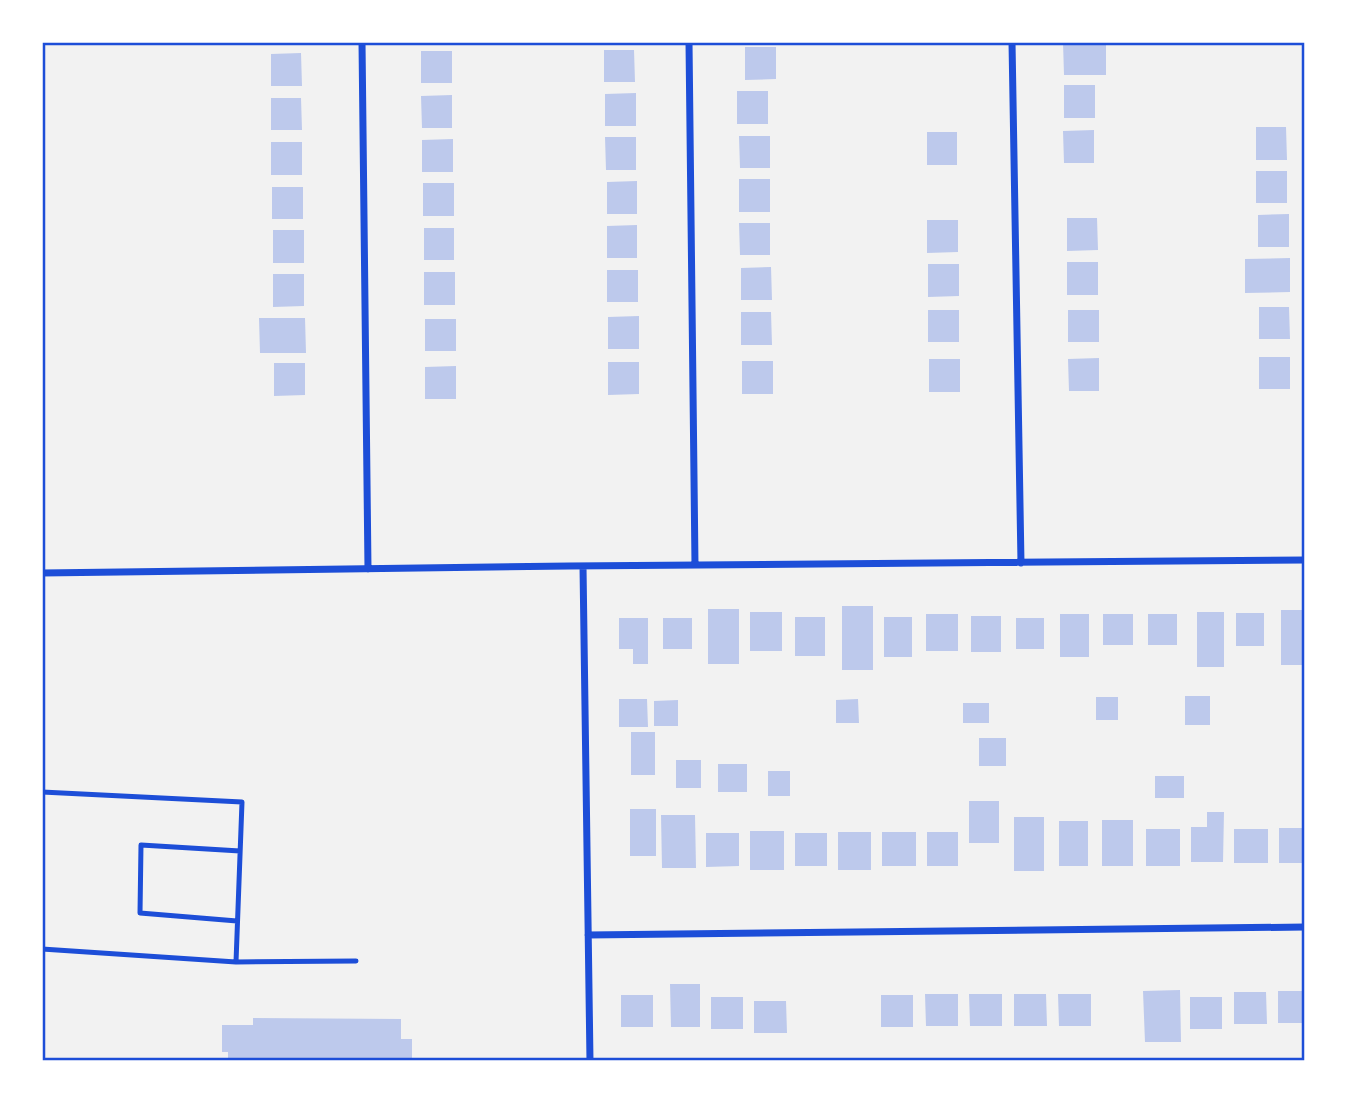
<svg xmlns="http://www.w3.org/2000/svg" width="1347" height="1103" font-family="'Space Grotesk',sans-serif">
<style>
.building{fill:#bdc9ec}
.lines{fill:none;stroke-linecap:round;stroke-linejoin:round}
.service{stroke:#1d4ed8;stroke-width:5}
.minor{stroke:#1d4ed8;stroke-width:7}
.neatline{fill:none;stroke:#1d4ed8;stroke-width:2.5}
</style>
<rect width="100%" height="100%" fill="#f2f2f2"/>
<path class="building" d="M1063,42H1106V75H1064Z
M745,47H776V79L745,80Z
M604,50H634L635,82H604Z
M421,51H452V83H421Z
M301,53L302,86H271V54Z
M1064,85H1095V118H1064Z
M737,91H768V124H737Z
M636,93V126H605V94Z
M452,95V128H422L421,96Z
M271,98H301L302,130H271Z
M1256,127H1286L1287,160H1256Z
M1094,130V163H1064L1063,131Z
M927,132H957V165H927Z
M739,136H770V168H740Z
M605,137H636V170H606Z
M453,139V172H422V140Z
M271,142H302V175H271Z
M1256,171H1287V203H1256Z
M739,179H770V212H739Z
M637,181V214H607V182Z
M423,183H454V216H423Z
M272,187H303V219H272Z
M1289,214V247H1258V215Z
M1067,218H1097L1098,250L1067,251Z
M927,220H958V252L927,253Z
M739,223H770V255H740Z
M637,225V258H607V226Z
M424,228H454V260H424Z
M273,230H304V263H273Z
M1290,258V292L1245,293V259Z
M1067,262H1098V295H1067Z
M928,264H959V296L928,297Z
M771,267L772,300H741V268Z
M607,270H638V302H607Z
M424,272H455V305H424Z
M273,274H304V306L273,307Z
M1259,307H1289L1290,339H1259Z
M928,310H959V342H928Z
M1068,310H1099V342H1068Z
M741,312H771L772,345H741Z
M639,316V349H608V317Z
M259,318H305L306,353H260Z
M425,319H456V351H425Z
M1259,357H1290V389H1259Z
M1099,358V391H1069L1068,359Z
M929,359H960V392H929Z
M742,361H773V394H742Z
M608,362H639V394L608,395Z
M274,363H305V395L274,396Z
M456,366V399H425V367Z
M842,606H873V670H842Z
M708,609H739V664H708Z
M1281,610H1305V665H1281Z
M750,612H782V651H750Z
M1197,612H1224V667H1197Z
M1236,613H1264V646H1236Z
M926,614H958V651H926Z
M1060,614H1089V657H1060Z
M1103,614H1133V645H1103Z
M1148,614H1177V645H1148Z
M971,616H1001V652H971Z
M795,617H825V656H795Z
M884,617H912V657H884Z
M619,618H648V664H633V649H619Z
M663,618H692V649H663Z
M1016,618H1044V649H1016Z
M1185,696H1210V725H1185Z
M1096,697H1118V720H1096Z
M619,699H647L648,727H619Z
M858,699L859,723H836V700Z
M678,700V726H654V701Z
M963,703H989V723H963Z
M631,732H655V775H631Z
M979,738H1006V766H979Z
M676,760H701V788H676Z
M718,764H747V792H718Z
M768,771H790V796H768Z
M1155,776H1184V798H1155Z
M969,801H999V843H969Z
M630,809H656V856H630Z
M1207,812H1224L1223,862H1191V827H1207Z
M661,815H695L696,868H662Z
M1014,817H1044V871H1014Z
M1102,820H1133V866H1102Z
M1059,821H1088V866H1059Z
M1279,828H1305V863H1279Z
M1146,829H1180V866H1146Z
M1234,829H1268V863H1234Z
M750,831H784V870H750Z
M838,832H871V870H838Z
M882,832H916V866H882Z
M927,832H958V866H927Z
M706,833H739V866L706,867Z
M795,833H827V866H795Z
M670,984H700V1027H671Z
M1180,990L1181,1042H1145L1143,991Z
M1278,991H1305V1023H1278Z
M1234,992H1266L1267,1024H1234Z
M925,994H958V1026H926Z
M969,994H1002V1026H970Z
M1014,994H1046L1047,1026H1014Z
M1058,994H1091V1026H1059Z
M621,995H653V1027H621Z
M881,995H913V1027H881Z
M711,997H743V1029H711Z
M1190,997H1222V1029H1190Z
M754,1001H786L787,1033H754Z
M253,1018L401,1019V1039H412V1061H228V1052H222V1025H253Z"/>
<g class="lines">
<path class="service" d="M42,792L242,802L236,962
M237,921L140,913L141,845L240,851
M42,949L236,962L356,961"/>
<path class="minor" d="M362,42L368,569
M689,42L695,565
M1012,42L1021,563
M583,566L590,1061
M42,573L569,566L1305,560
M588,935L1305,927"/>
</g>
<rect width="1347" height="1103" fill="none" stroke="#ffffff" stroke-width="88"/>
<rect x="44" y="44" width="1259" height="1015" class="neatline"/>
</svg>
